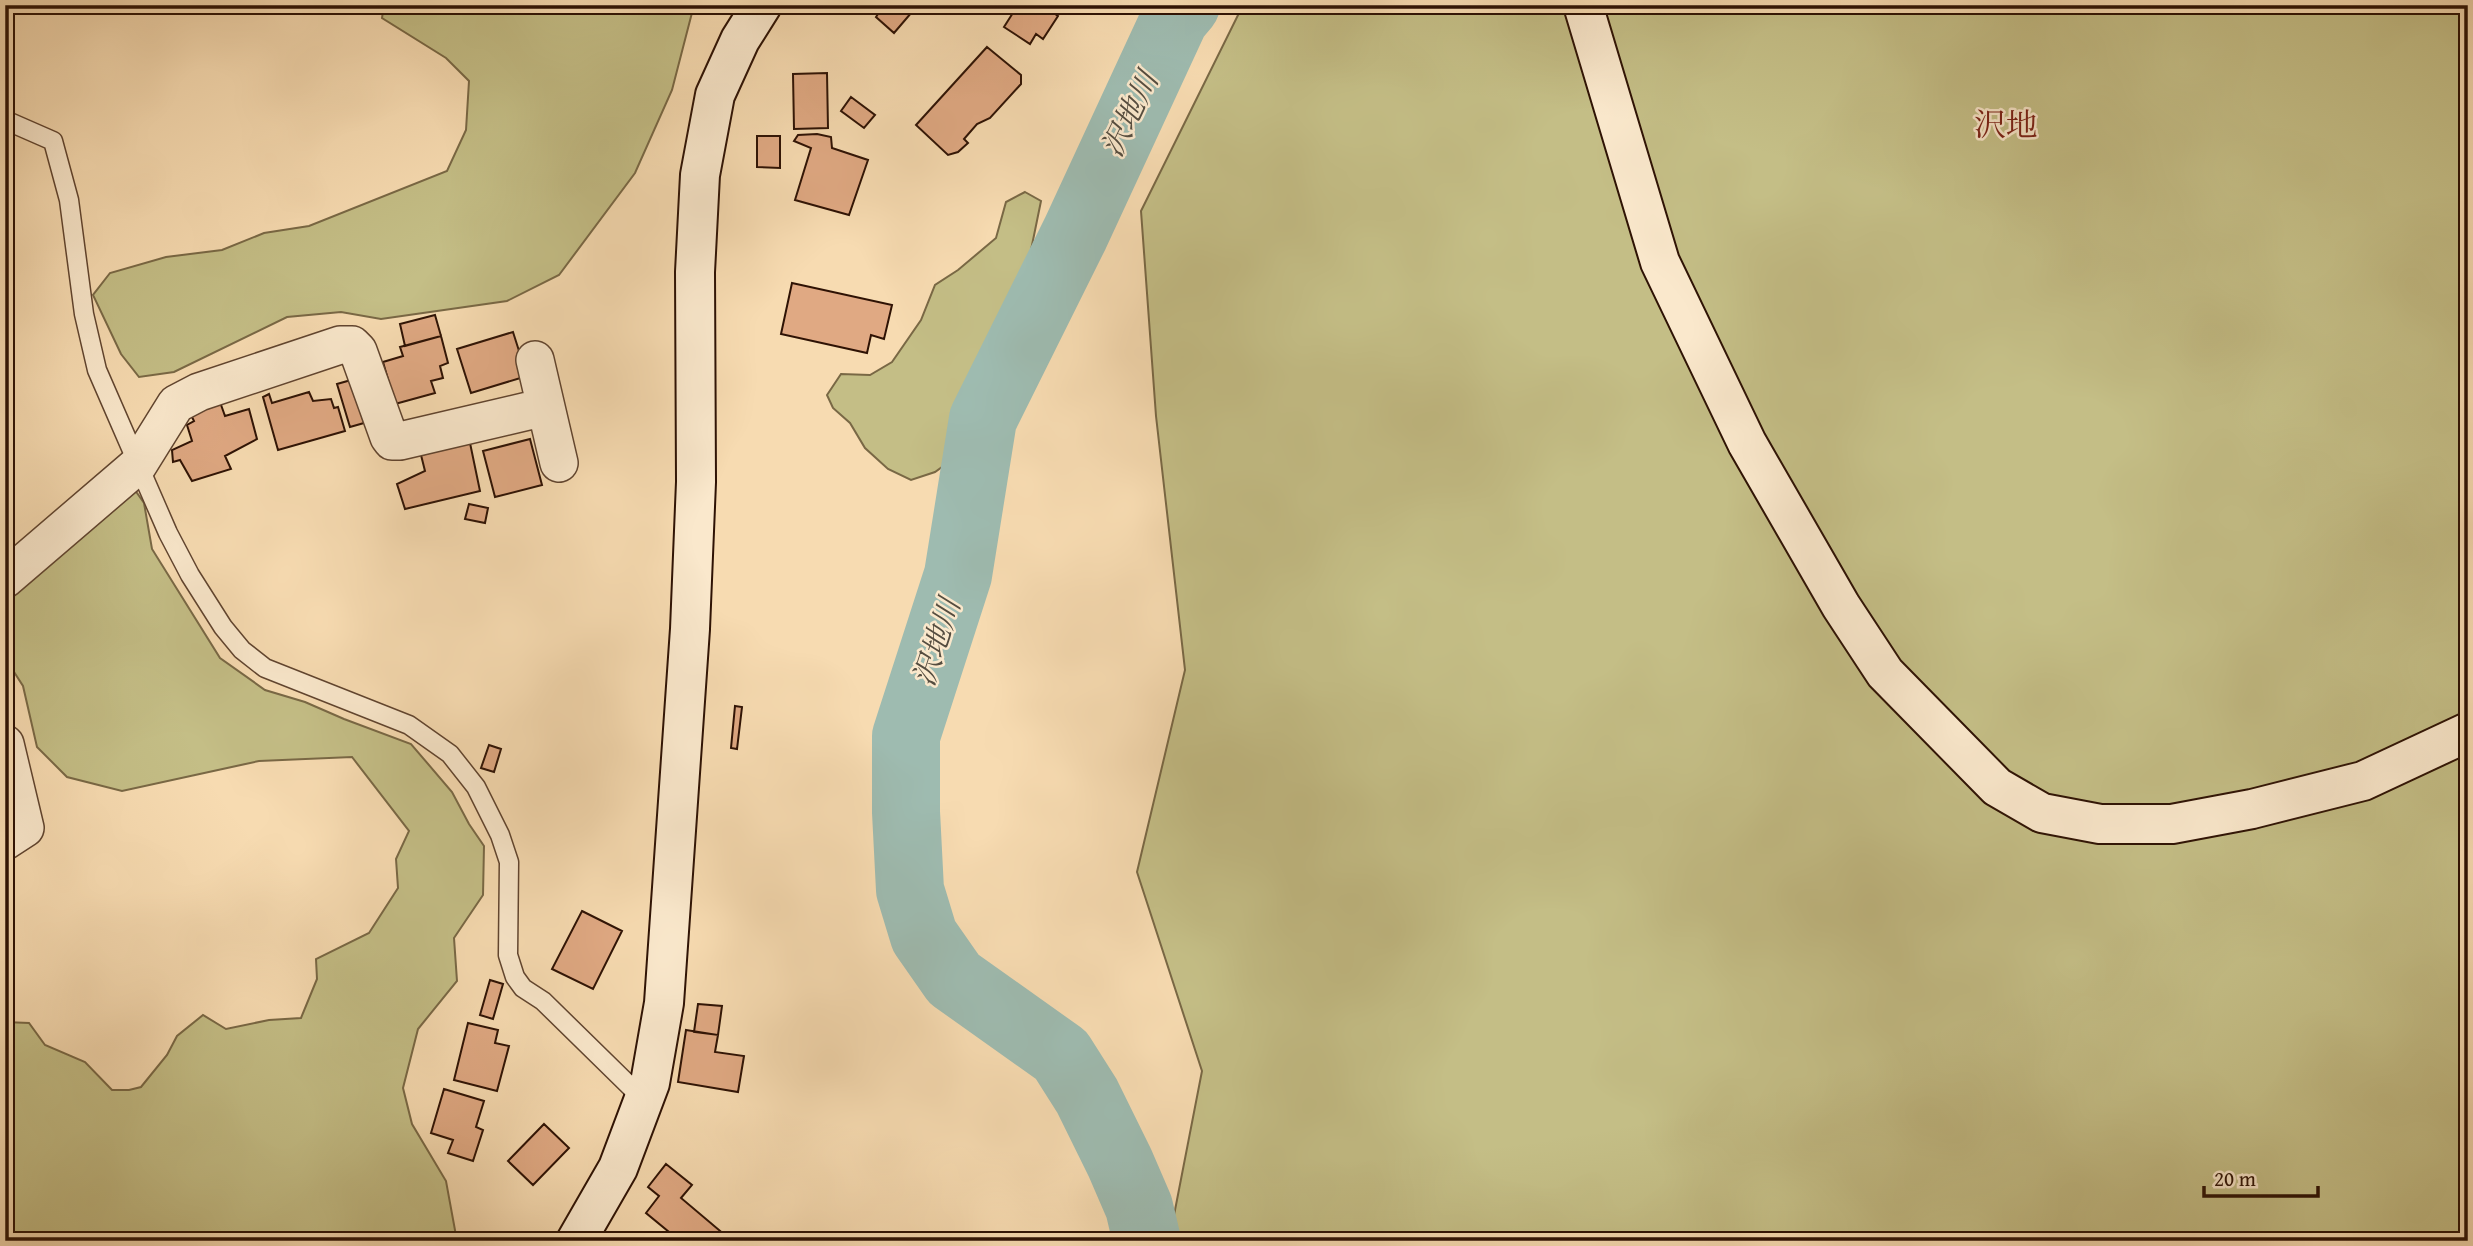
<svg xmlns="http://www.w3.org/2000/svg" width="2473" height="1246" font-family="'Gentium Book Plus','Noto Serif JP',serif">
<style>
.green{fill:#c4be86;stroke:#796845;stroke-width:2}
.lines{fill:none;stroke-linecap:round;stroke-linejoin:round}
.river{stroke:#9ebbb0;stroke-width:68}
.building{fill:#e0a983;stroke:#2e1204;stroke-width:2}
.lane-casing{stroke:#60442f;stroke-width:21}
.street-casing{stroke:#60442f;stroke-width:40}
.secondary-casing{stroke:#2e1204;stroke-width:42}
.lane{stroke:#fae8cc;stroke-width:18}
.street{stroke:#fae8cc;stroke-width:37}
.secondary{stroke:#fae8cc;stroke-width:38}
.labels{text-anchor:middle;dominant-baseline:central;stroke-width:5;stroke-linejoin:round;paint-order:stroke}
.water-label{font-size:30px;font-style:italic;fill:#554d40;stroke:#fae8cc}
.quarter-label{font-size:32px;fill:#7a1f14;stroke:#fae8cc}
</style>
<rect width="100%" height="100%" fill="#f7dbb1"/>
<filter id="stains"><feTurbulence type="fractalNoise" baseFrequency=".00286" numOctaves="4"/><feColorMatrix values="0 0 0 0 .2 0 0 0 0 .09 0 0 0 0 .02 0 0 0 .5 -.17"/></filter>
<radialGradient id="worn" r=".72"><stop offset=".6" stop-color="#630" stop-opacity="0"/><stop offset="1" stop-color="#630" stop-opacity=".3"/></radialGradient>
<path class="green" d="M384,5H694L672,90L635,173L559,275L507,301L381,319L341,312L287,317L174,372L139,377L121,354L93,295L110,273L166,257L222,250L264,233L309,226L447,171L466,130L469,81L446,58L382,18Z
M1243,5H2468V1241H1169L1202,1071L1137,872L1185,670L1156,416L1141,211Z
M1025,192L1041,201L1031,250L1014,303L981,361L972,411L958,435L953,459L935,472L911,480L888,469L865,448L850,423L833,408L827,395L841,374L870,375L892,362L921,320L935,285L958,270L996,238L1006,202Z
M130,483L144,503L152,549L220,658L265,690L305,702L344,719L411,744L452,792L469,824L484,846L483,895L454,938L457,981L418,1029L403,1088L412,1124L446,1181L457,1241H18L5,1217V1022L29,1023L45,1045L85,1062L112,1090H129L141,1087L167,1055L177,1036L203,1015L226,1029L269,1020L301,1018L317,979L316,959L369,933L398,888L396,859L409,831L352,757L259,761L122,791L67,777L37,747L23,686L5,658V591Z"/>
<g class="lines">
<path class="river" d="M1147,1241L1139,1207L1120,1163L1087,1096L1061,1055L954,979L924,936L910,890L906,812V736L958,575L983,419L1075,234L1175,18L1186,5"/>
</g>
<path class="building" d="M884,5H918L894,33L876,17Z
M1018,5H1042L1058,16L1043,39L1036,34L1030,44L1004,27Z
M987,47L1021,75V84L990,118L977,124L964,139L968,143L958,152L948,155L916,125Z
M827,73L828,128L794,129L793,74Z
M851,97L875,115L864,128L841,111Z
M817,134L831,137L832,148L868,160L849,215L795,200L811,148L794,141L798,135Z
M757,136H780V168L757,167Z
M792,283L892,305L884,339L871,335L867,353L781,334Z
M435,315L441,336L405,346L400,324Z
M513,332L527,376L471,393L457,349Z
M441,336L448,363L440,366L443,378L431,381L435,393L395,404L383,362L403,356L400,347Z
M351,380L364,423L350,427L337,384Z
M309,392L313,401L331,399L334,408L338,407L345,431L278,450L263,397L269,394L272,403Z
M220,402L225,416L249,409L257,439L225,456L231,469L192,481L180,460L173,462L172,450L192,441L187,425L194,421L190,413Z
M530,439L542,485L495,497L483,451Z
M470,443L480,491L405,509L397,484L425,471L421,455Z
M469,504L488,508L485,523L465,519Z
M735,706L742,707L737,749L731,748Z
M489,745L501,749L494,772L481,768Z
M582,911L622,931L593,989L552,969Z
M490,980L503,984L493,1019L480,1015Z
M698,1004L722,1006L718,1035L694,1032Z
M468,1023L498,1030L495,1043L509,1046L497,1091L454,1080Z
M686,1030L718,1035L715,1052L744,1056L738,1092L678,1082Z
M444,1089L484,1101L476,1127L483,1130L473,1161L448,1153L453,1140L431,1133Z
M544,1124L569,1148L533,1185L508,1161Z
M666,1164L692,1185L681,1198L732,1241H680L646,1213L659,1196L648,1187Z"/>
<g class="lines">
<defs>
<path id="lane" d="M5,120L53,141L69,200L84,314L97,370L168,533L190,575L223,627L242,650L265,668L409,725L450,754L476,787L500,835L509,862L508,955L515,977L523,988L543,1001L643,1099"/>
<path id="street" d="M535,360L559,463
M5,579L138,465L176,404L199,392L340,345H352L358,351L389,437L392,441H400L545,407
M5,744L25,828L5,841"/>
<path id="secondary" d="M1583,5L1660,262L1747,443L1841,606L1885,673L1997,787L2042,813L2100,824H2172L2252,809L2363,781L2468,732
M576,1241L618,1168L650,1083L664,1003L690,629L696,482L695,272L700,175L715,95L740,40L762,5"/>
</defs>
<use href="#lane" class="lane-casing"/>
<use href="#street" class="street-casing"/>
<use href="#secondary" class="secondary-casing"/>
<use href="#lane" class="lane"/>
<use href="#street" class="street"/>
<use href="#secondary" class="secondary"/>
</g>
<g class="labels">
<g class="water-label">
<text transform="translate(1129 114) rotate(-64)">沢地川</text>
<text transform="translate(936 642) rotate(-72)">沢地川</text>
</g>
<g class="quarter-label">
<text x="2006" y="124">沢地</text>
</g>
</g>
<rect width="2473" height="1246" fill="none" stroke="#f7dbb1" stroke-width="28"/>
<rect x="7" y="7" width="2459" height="1232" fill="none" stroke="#2e1204" stroke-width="3.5"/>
<rect x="14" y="14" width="2445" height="1218" fill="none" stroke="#2e1204" stroke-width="2"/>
<path d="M2204 1186v10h114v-10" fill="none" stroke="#2e1204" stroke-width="3.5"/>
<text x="2214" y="1186" font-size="21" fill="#2e1204" stroke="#fae8cc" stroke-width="5" paint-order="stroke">20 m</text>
<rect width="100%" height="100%" filter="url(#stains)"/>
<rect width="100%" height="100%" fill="url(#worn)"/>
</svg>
